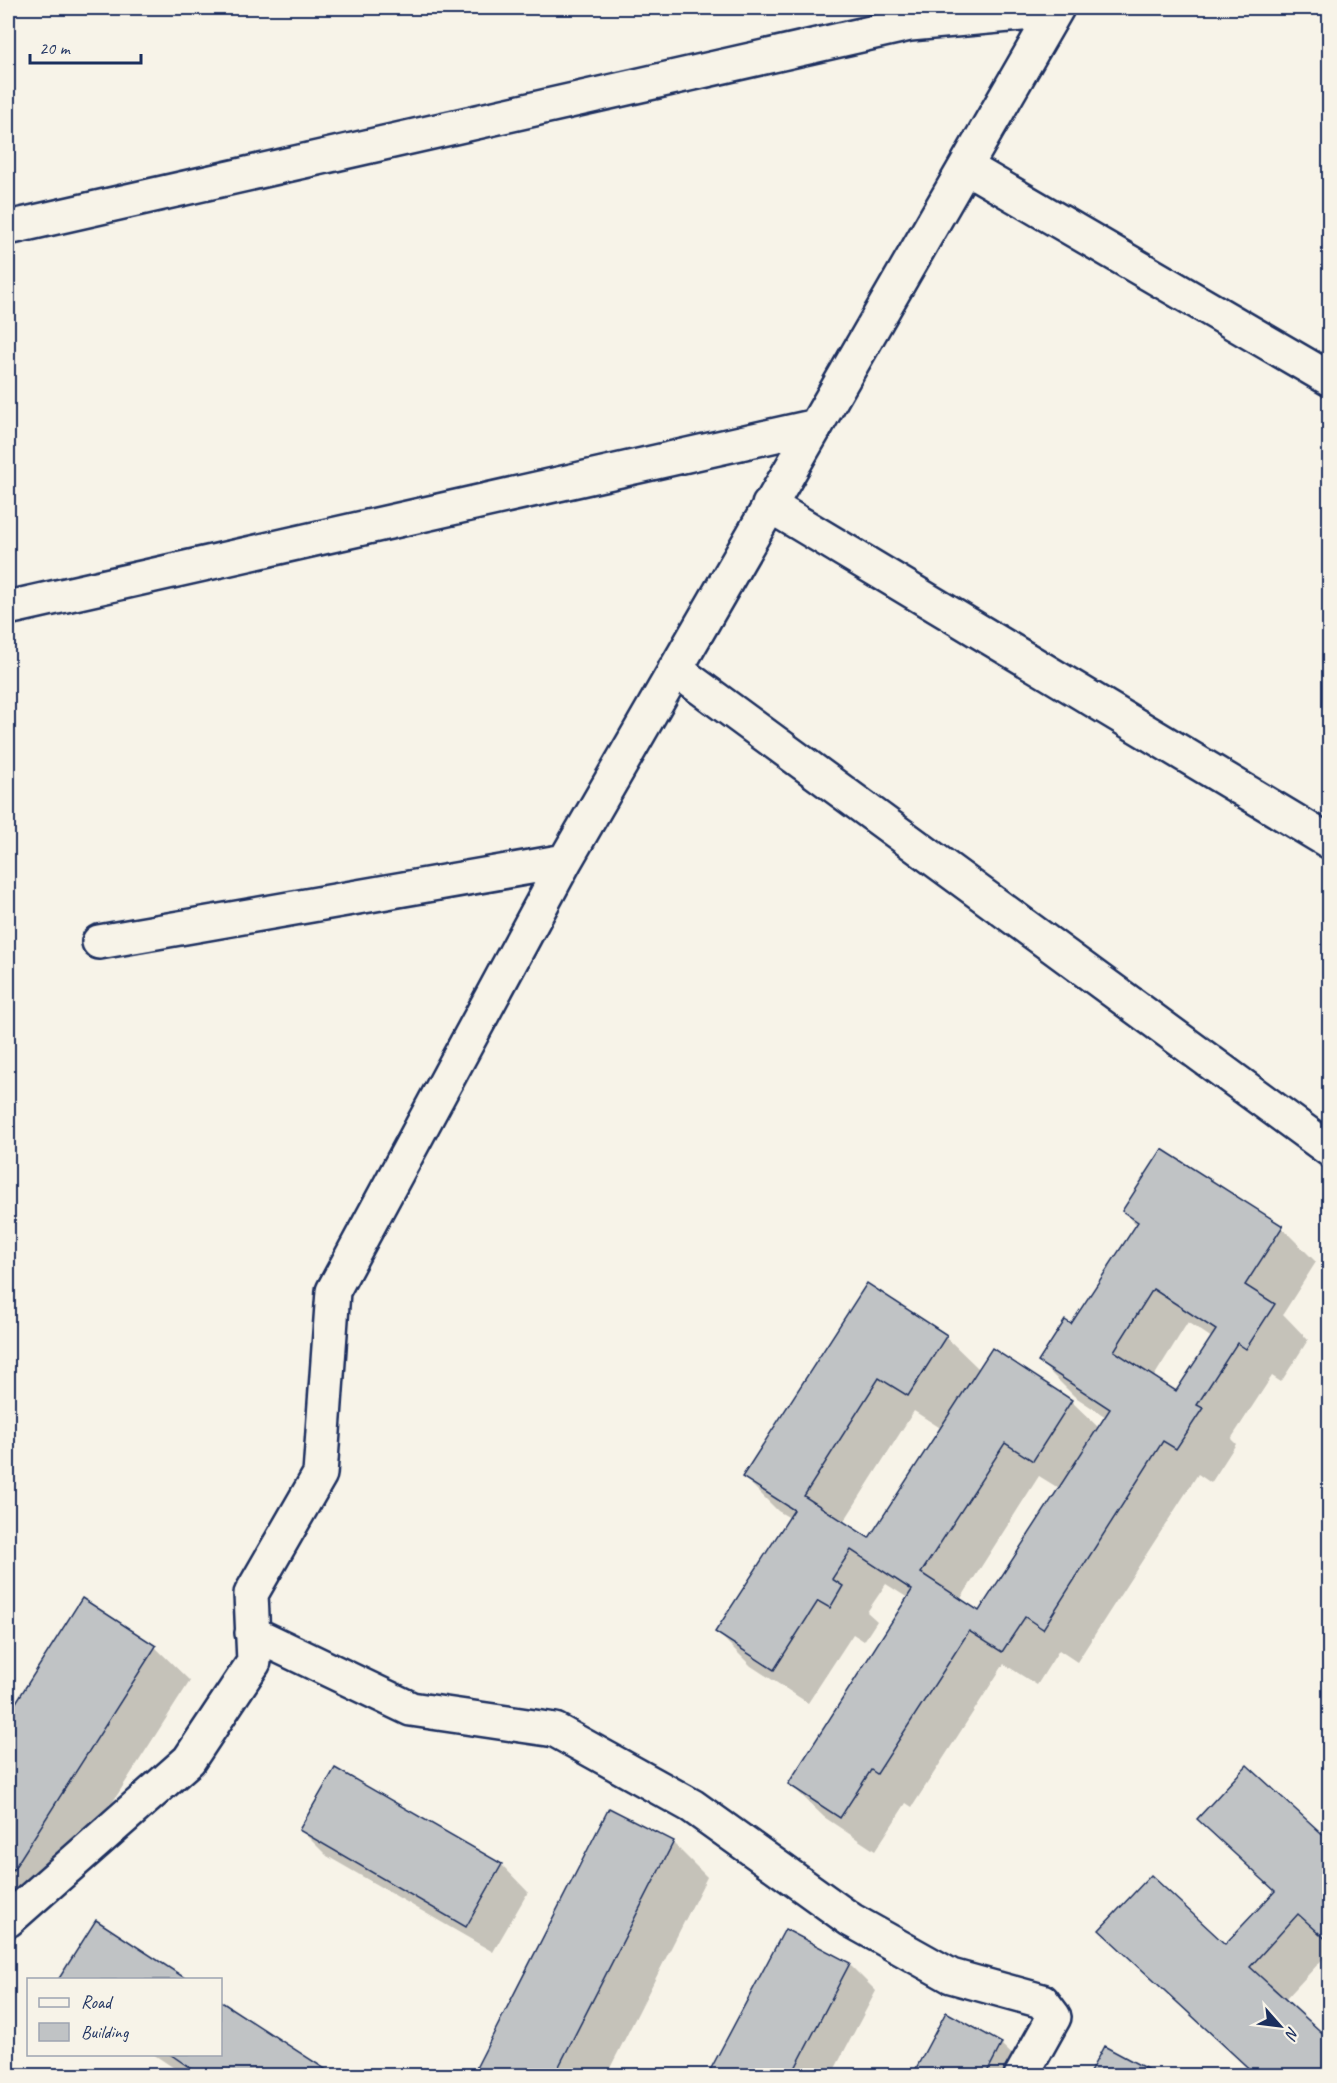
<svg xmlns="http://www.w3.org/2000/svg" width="1337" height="2083" font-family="Caveat,sans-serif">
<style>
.shadow{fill:#0003;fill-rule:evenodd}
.building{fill:#c0c3c5;stroke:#1b2f5e;stroke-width:1.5;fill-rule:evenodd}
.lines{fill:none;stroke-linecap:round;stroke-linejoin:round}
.minor-casing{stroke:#1b2f5e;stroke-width:38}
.minor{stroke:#f7f3e8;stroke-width:33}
</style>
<rect width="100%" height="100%" fill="#f7f3e8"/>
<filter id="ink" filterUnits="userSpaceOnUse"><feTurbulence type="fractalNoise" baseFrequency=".0167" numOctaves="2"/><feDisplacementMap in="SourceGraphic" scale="12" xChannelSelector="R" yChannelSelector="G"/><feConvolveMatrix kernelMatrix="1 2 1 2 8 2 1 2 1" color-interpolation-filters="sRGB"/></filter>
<g filter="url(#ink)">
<path class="shadow" d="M1162,1151L1282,1228L1316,1262L1283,1314L1308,1340L1281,1382L1272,1376L1231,1439L1236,1444L1211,1483L1198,1474L1077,1662L1059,1650L1037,1685L1004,1664L912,1807L906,1803L875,1851L824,1817L789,1783L908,1598L886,1584L867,1612L877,1621L864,1641L853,1634L808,1703L751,1666L717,1632L790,1518L778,1511L744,1477L867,1285L946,1337L979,1369L1071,1401L1099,1428L1106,1417L1074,1396L1040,1362L1072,1326L1137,1225L1123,1211ZM1188,1322L1212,1338L1177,1393L1153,1378ZM914,1411L942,1429L870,1540L843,1523ZM1039,1476L1060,1489L980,1613L960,1600Z
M82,1600L155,1647L190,1681L45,1908L8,1884V1718Z
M336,1770L502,1865L528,1892L493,1952L327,1856L301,1830Z
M609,1810L673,1843L707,1877L606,2076H473Z
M1199,1819L1330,1843V1951L1285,2000L1330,2076H1256L1101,1930L1225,1947L1275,1892Z
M786,1931L849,1964L876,1991L831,2076H709Z
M1001,2044L1028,2070L1025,2076H914Z
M153,2054H220L333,2076H186Z"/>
<path class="building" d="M1162,1149L1283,1226L1245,1285L1275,1304L1246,1349L1237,1343L1197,1405L1203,1408L1176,1449L1163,1441L1043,1629L1025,1617L1002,1652L969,1631L877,1774L871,1770L840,1818L788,1784L912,1590L851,1550L832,1579L843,1586L830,1608L818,1601L774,1670L715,1632L794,1510L742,1477L867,1283L947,1335L908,1396L879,1378L804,1496L869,1538L992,1348L1072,1400L1033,1461L1005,1443L921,1573L979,1611L1110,1409L1038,1362L1065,1320L1071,1324L1138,1222L1122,1211ZM1153,1289L1216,1330L1176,1391L1114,1351Z
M82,1598L156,1646L10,1875L8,1874V1715Z
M1247,1765L1330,1841V1943L1298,1914L1250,1967L1330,2040V2076H1257L1099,1930L1151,1875L1225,1944L1275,1891L1197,1819Z
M335,1768L502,1864L466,1927L299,1830Z
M609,1808L674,1841L554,2076H472Z
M96,1920L188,1980H58Z
M785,1929L850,1963L791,2076H707Z
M220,2001L336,2076H202L170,2054H220Z
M946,2012L1002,2043L985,2076H912Z
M1104,2046L1160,2076H1088Z"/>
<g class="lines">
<defs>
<path id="minor" d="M966,167L1330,379
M8,228L910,24L1055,11
M769,505L1330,842
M8,608L816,426
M675,669L1330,1150
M99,942L565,861
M252,1633L411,1709L555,1730L692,1806L851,1920L951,1976L1042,2001L1054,2017L1021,2076
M8,1920L189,1760L254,1662L251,1594L320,1474L333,1291L565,861L1057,8"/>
</defs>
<use href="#minor" class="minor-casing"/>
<use href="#minor" class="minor"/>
</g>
</g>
<rect width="1337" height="2083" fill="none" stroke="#f7f3e8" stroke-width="30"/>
<rect x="15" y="15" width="1307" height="2053" fill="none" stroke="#1b2f5e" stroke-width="2" filter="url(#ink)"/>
<rect x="27" y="1978" width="195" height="78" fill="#f7f3e8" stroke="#9fa5b1" stroke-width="1.5"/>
<rect x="39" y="1998" width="30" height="9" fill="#f7f3e8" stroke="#9fa5b1" stroke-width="1.5"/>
<text x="81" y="2008" font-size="18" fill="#1b2f5e">Road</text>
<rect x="39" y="2023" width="30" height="18" fill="#c0c3c5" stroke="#9fa5b1" stroke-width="1.5"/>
<text x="81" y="2038" font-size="18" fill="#1b2f5e">Building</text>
<g transform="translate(1280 2026) rotate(118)" stroke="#f7f3e8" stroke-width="4.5" paint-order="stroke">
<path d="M0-4.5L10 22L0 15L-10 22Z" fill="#1b2f5e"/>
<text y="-9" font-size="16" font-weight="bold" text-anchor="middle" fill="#1b2f5e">N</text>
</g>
<path d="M30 54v9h111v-9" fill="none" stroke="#1b2f5e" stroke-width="3"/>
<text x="39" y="54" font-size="18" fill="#1b2f5e" stroke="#f7f3e8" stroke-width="4.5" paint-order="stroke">20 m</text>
</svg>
